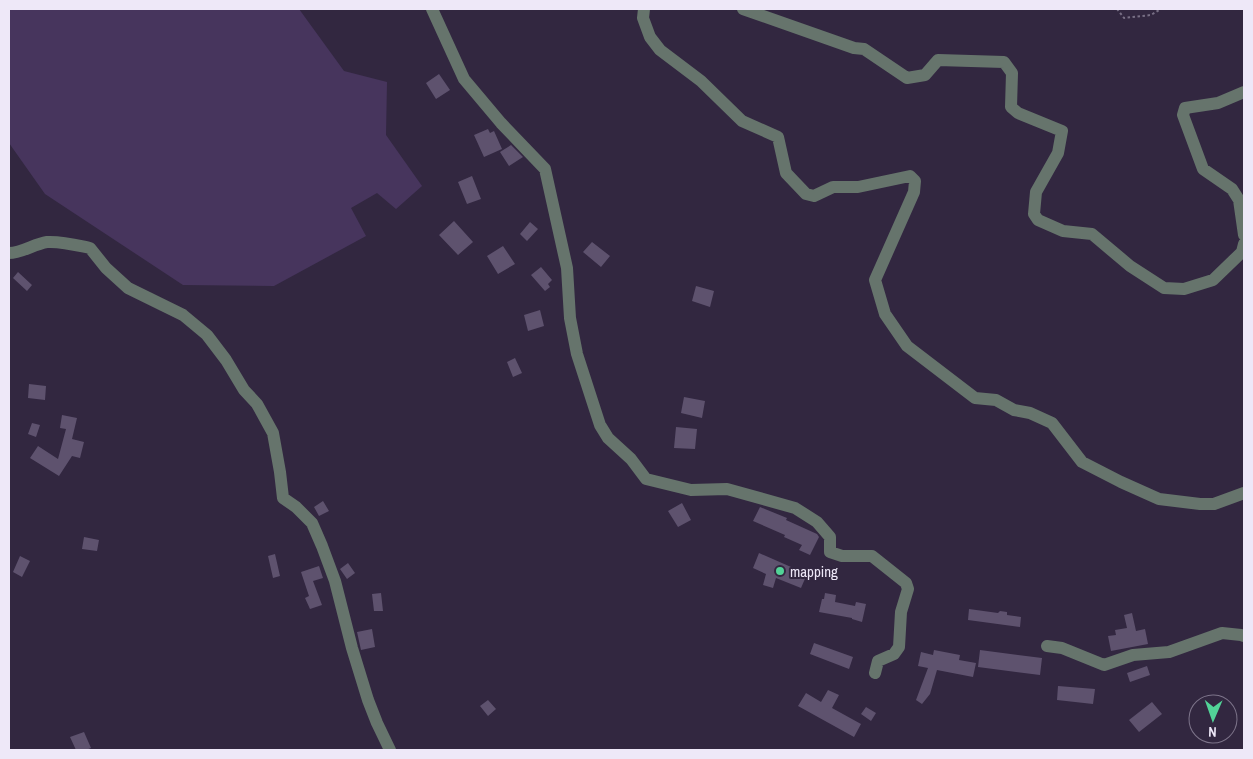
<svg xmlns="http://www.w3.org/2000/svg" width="1253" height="759" font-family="'Archivo Narrow',sans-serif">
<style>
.green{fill:#47355d}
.building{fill:#5e526e}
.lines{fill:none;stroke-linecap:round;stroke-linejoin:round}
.path{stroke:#786f85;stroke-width:2;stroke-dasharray:2.5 2.5;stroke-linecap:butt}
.minor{stroke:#66746c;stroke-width:12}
.poi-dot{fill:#52d397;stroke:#322740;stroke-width:2}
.labels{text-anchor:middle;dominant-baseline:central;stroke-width:4;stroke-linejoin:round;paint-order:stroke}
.poi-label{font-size:15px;fill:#eee8f8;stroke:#322740;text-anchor:start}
</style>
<rect width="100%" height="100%" fill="#322740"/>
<path class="green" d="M9,9H299L344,71L387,82L386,135L422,186L396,209L377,193L351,208L366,236L274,286L183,285L45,194L9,143Z"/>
<path class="building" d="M439,74L450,90L436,99L426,83Z
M488,129L490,133L494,131L502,149L484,157L474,135Z
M511,145L523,157L509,166L500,152Z
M472,176L481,199L467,204L458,182Z
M454,221L473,242L458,255L439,235Z
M530,222L538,229L527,241L520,234Z
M592,242L610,256L601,267L583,252Z
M503,246L515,264L498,274L487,256Z
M541,267L552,280L548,284L550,287L545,291L531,275Z
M18,272L32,285L27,291L13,278Z
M696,286L714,291L710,307L692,301Z
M540,310L544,326L528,331L524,315Z
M515,358L522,373L513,377L507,362Z
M29,384L46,386L45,400L28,398Z
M684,397L705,401L702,418L681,413Z
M62,415L77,418L72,439L84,442L80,458L72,456L59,476L30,458L38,446L58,459L66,429L60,428Z
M32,423L40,425L36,437L28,434Z
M676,427L697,429L695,449L674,448Z
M323,501L329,511L319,516L314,507Z
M682,503L691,520L678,527L668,511Z
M760,507L787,518L786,520L817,534L819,537L810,555L799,550L802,545L784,537L785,535L753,521Z
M84,537L99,540L97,551L82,549Z
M759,553L807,574L801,588L776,578L773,588L763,585L766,574L753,568Z
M275,554L280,576L273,578L268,556Z
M20,556L30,561L22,577L13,572Z
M348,563L355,573L347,579L340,569Z
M319,566L323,578L313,581L322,605L310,609L305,598L309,596L301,572Z
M381,593L383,611H374L372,594Z
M825,593L836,595L835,602L855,606L856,602L866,604L862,622L852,619V618L819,612L822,599H824Z
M969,609L998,613L1000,611L1007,612V615L1021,617L1020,627L968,620Z
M1132,613L1136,631L1145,629L1148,644L1111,651L1108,636L1116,635L1115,630L1127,628L1124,615Z
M372,629L375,647L361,650L357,632Z
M814,643L853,657L849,669L810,654Z
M934,650L960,655L959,660L976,663L973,677L937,670L930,694L922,704L916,700L928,668L918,666L921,652L933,655Z
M980,650L1042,658L1040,675L978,667Z
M1147,666L1150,675L1130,682L1127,673Z
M1058,686L1095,689L1093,704L1057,700Z
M828,690L839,695L832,708L861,724L854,737L798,706L806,693L821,702Z
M488,700L496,709L488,716L480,706Z
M1152,702L1162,714L1139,732L1129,720Z
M866,707L876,713L871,721L861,714Z
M84,732L91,748L86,750H76L70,737Z"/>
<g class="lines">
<path class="path" d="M1117,9L1124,18L1151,15L1161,9"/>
<path class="minor" d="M432,9L464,79L501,123L545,169L567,268L570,318L577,354L600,425L608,438L631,459L646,479L691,490L727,489L795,508L817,522L830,537V552L842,556H872L906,583L908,589L901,612L899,647L894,654L878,661L875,673
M644,9L643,18L650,37L660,50L701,81L742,121L778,137L786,173L806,194L814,196L833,187H858L910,176L915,181L914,192L875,280L885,314L907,346L975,398L996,400L1014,410L1030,413L1052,423L1082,462L1121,482L1159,499L1200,504H1214L1244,493
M743,9L854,48L864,49L907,78L925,75L938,60L1004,62L1012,73L1011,107L1018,113L1062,131L1058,153L1036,192L1034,214L1038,220L1063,231L1092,234L1130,266L1164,288L1184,289L1213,280L1242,252L1244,244
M1244,92L1218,103L1185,108L1183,115L1203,169L1232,189L1239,200L1244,235
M9,253C22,253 34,244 47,242C61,241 76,245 90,248L106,268L128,288L183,315L207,335L226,360L244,390L257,404L273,433L280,472L283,498L296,507L312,523L322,546L335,581L352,648L368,700L377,723L390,750
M1047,646L1062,648L1104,665L1133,655L1169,652L1222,633L1241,635L1244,636"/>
</g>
<circle class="poi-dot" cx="780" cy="571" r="5"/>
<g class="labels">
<g class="poi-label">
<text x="790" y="571">mapping</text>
</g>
</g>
<rect width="1253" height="759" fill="none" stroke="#eee8f8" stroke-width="20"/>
<g transform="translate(1213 719) rotate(182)"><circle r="24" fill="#322740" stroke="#7d748a"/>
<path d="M0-4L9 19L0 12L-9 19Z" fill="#52d397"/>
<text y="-8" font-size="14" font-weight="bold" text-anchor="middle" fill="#eee8f8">N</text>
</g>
</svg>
